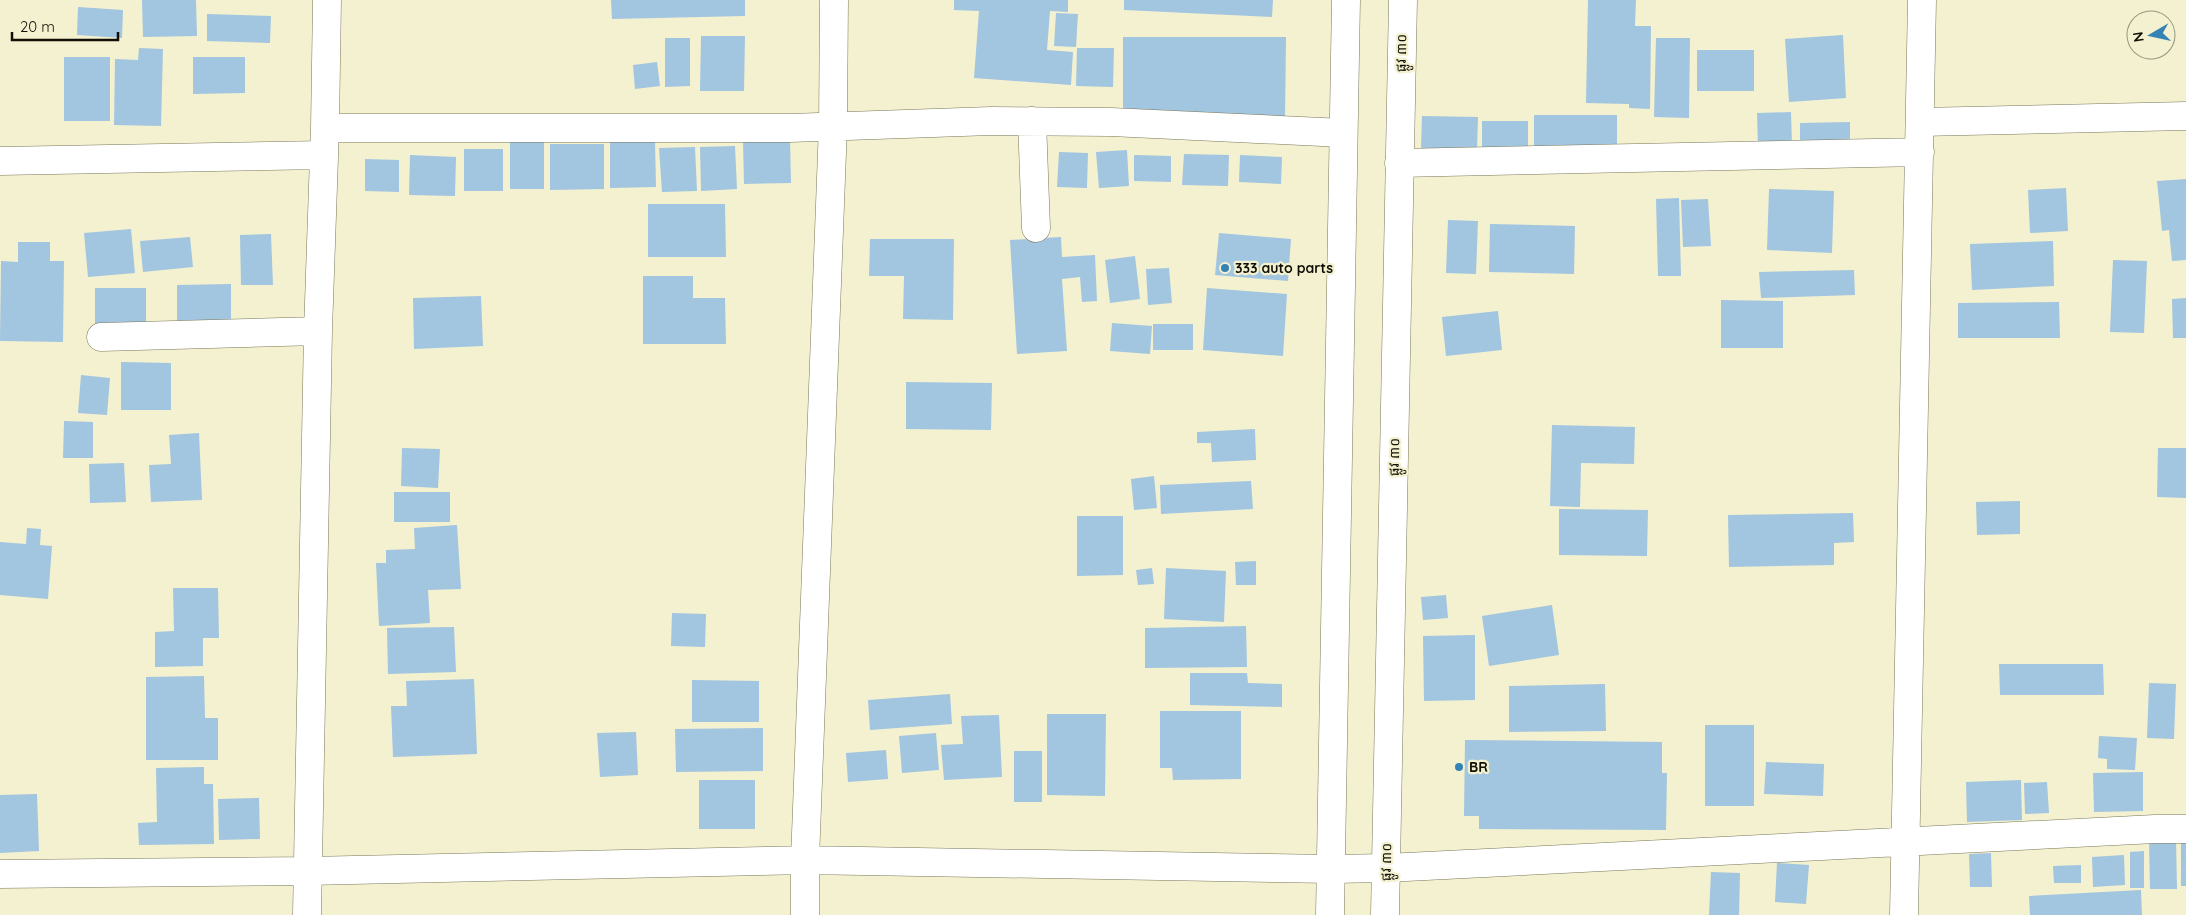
<svg xmlns="http://www.w3.org/2000/svg" width="2186" height="915" font-family="Quicksand,'Noto Sans Khmer',sans-serif">
<style>
.building{fill:#a2c5e0}
.lines{fill:none;stroke-linecap:round;stroke-linejoin:round}
.minor-casing{stroke:#7a785a;stroke-width:29}
.tertiary-casing{stroke:#7a785a;stroke-width:29}
.minor{stroke:#fff;stroke-width:28}
.tertiary{stroke:#fff;stroke-width:28}
.poi-dot{fill:#3583b5;stroke:#f3f1d0;stroke-width:2}
.labels{text-anchor:middle;dominant-baseline:central;stroke-width:4.5;stroke-linejoin:round;paint-order:stroke}
.street-label{font-size:14px;fill:#100f05;stroke:#f3f1d0}
.poi-label{font-size:14px;font-weight:bold;fill:#100f05;stroke:#f3f1d0;text-anchor:start}
</style>
<rect width="100%" height="100%" fill="#f3f1d0"/>
<path class="building" d="M142,0H196L197,36L143,37Z
M611,0H745V16L612,19Z
M954,0H1068V12L1050,11L1047,50L1073,52L1071,85L974,78L979,11L954,10Z
M1124,0H1273L1272,17L1124,10Z
M1588,0H1636L1635,26H1651L1650,109L1629,108V104L1586,103Z
M78,7L123,10L122,38L77,35Z
M1056,13L1078,14L1076,47L1054,46Z
M207,14L271,16L270,43L207,41Z
M1843,35L1846,98L1789,102L1785,39Z
M701,36H745L744,91H700Z
M1123,37H1286L1285,120H1123Z
M665,38H690V86L665,87Z
M1656,38H1690L1689,118L1654,117Z
M139,48L163,49L161,126L114,125L115,59L138,60Z
M1077,48H1114L1113,87L1076,86Z
M1697,50H1754V91H1697Z
M64,57H110V121H64Z
M193,57H245V93L193,94Z
M657,62L660,86L635,89L633,65Z
M1791,112L1792,145L1758,147L1757,113Z
M1534,115H1617V152L1534,150Z
M1422,116L1478,117L1477,150L1421,148Z
M1482,121H1528V151H1482Z
M1850,122V148L1800,149V123Z
M790,139L791,183L744,184L743,141Z
M655,141L656,187L610,188V142Z
M510,142H544V189H510Z
M550,144H604V189L550,190Z
M735,146L737,189L701,191L700,147Z
M695,147L697,191L662,192L659,148Z
M464,149H503V191H464Z
M1127,150L1129,186L1099,188L1096,152Z
M1059,152L1088,153L1087,188L1057,187Z
M1184,154L1229,155L1228,186L1182,185Z
M410,155L456,157L455,196L409,195Z
M1134,155L1171,156V182L1134,181Z
M1240,155L1282,157L1281,184L1239,182Z
M365,159L399,160V192L365,191Z
M2186,179V260L2172,261L2169,230L2162,231L2157,181Z
M2066,188L2068,231L2030,233L2028,190Z
M1769,189L1834,191L1832,253L1767,250Z
M1679,198L1681,276H1658L1656,199Z
M1708,199L1711,246L1683,247L1681,200Z
M648,204H725L726,257H648Z
M1448,220L1478,221L1476,274L1446,273Z
M1490,224L1575,226L1574,274L1489,272Z
M131,229L135,273L88,277L84,233Z
M1219,233L1291,239L1288,281L1215,275Z
M271,234L273,285H241L240,235Z
M190,237L193,267L143,272L140,241Z
M1061,237L1062,257L1095,255L1097,301L1082,302L1080,277L1062,279L1067,351L1017,354L1010,240Z
M870,239H954L953,320L903,319L904,276H869Z
M2053,241L2054,286L1972,290L1970,244Z
M18,242H50V261H64L63,342L0,341L1,261L18,262Z
M1135,256L1140,299L1110,303L1105,260Z
M2113,260L2147,261L2144,333L2110,332Z
M1169,268L1172,303L1148,305L1146,269Z
M1854,270L1855,295L1761,298L1759,272Z
M643,276H693V298H725L726,344H643Z
M231,284V326H177V285Z
M95,288H146V325H95Z
M1207,288L1287,294L1283,356L1203,350Z
M481,296L483,346L414,349L413,298Z
M2186,298V338H2173L2172,299Z
M1721,300L1783,301V348H1721Z
M2059,302L2060,338H1958V303Z
M1498,311L1502,350L1446,356L1442,317Z
M1112,323L1152,326L1150,354L1110,351Z
M1153,324H1193V350H1153Z
M121,362L171,363V410H121Z
M81,375L110,378L107,415L78,413Z
M906,382L992,383L991,430L906,429Z
M64,421L93,422V458H63Z
M1552,425L1635,427L1634,464L1581,463L1580,507L1550,506Z
M1255,429L1256,460L1212,462L1211,443H1197V432Z
M199,433L202,500L151,502L149,465L171,464L169,435Z
M402,448L440,449L438,488L401,486Z
M2158,448H2186V498L2157,497Z
M124,463L126,502L90,503L89,464Z
M1154,476L1157,508L1134,510L1131,479Z
M1251,481L1253,509L1161,514L1160,485Z
M394,492H450V522H394Z
M2020,501V534L1977,535L1976,502Z
M1559,509L1648,510L1647,556L1559,555Z
M1853,513L1854,542L1834,543V565L1729,567L1728,515Z
M1077,516H1123V575L1077,576Z
M457,525L461,589L428,590L430,623L379,626L376,563H386V550L415,549L414,528Z
M27,528L41,529L40,545L52,546L48,599L0,595V542L26,544Z
M1256,561V585H1236L1235,562Z
M1152,568L1154,584L1138,585L1136,570Z
M1166,568L1226,571L1224,622L1164,619Z
M173,588H218L219,638H203V666L155,667V632L174,631Z
M1446,595L1448,618L1423,620L1421,597Z
M1552,605L1559,655L1489,666L1482,616Z
M672,613L706,614L705,647L671,646Z
M1246,626L1247,667L1145,668V628Z
M454,627L456,672L388,674L387,628Z
M1475,635V700L1424,701L1423,636Z
M1999,664H2103L2104,695H2000Z
M1190,673H1247L1248,683L1282,684V707L1190,705Z
M204,676L205,718H218V760H146V677Z
M474,679L477,754L393,757L391,706H407L406,681Z
M692,680L759,681V722H692Z
M2149,683L2176,684L2174,739L2147,738Z
M1605,684L1606,731L1509,732V686Z
M950,694L952,724L870,730L868,700Z
M1160,711H1241V779L1173,780L1172,768H1160Z
M1047,714H1106L1105,796L1047,795Z
M999,715L1002,777L944,780L941,745L963,744L961,716Z
M1705,725H1754V806H1705Z
M763,728V771L676,772L675,729Z
M636,732L638,775L600,777L597,733Z
M936,733L939,770L902,773L899,736Z
M2099,736L2137,738L2135,770L2107,769V759L2098,758Z
M1465,740L1662,742V773H1667L1666,830L1479,829V816H1464Z
M886,750L888,779L848,782L846,753Z
M1014,751H1042V802H1014Z
M1766,762L1824,764L1823,796L1764,794Z
M204,767V784H213L214,844L139,845L138,823L157,822L156,768Z
M2143,772V811L2094,812L2093,773Z
M699,780H755V829H699Z
M2021,780L2022,820L1967,822L1966,782Z
M2047,782L2049,813L2025,814L2024,783Z
M37,794L39,851L0,853V795Z
M259,798L260,839L219,840L218,799Z
M2176,840L2177,889H2150L2149,841Z
M2181,842H2186V886H2181Z
M2144,851V888H2130V852Z
M1991,853L1992,887H1970L1969,854Z
M2124,855L2125,885L2093,887L2092,857Z
M1777,863L1809,865L1806,904L1775,902Z
M2081,865V883H2054L2053,866Z
M1711,872L1740,873L1739,915H1709Z
M2141,890L2142,915H2030L2029,896Z"/>
<g class="lines">
<defs>
<path id="minor" d="M1032,121L1036,228
M1920,122L2186,116
M325,128H790L991,121L1111,122L1343,133
M0,161L324,155
M1399,163L1920,152
M101,337L318,331
M0,874L308,871L805,860L1332,869L1386,868L2155,829H2186
M307,915L318,331L325,128L327,0
M805,915V860L833,126L834,0
M1904,915L1922,0"/>
<path id="tertiary" d="M1330,915L1346,0
M1385,915L1403,0"/>
</defs>
<use href="#minor" class="minor-casing"/>
<use href="#tertiary" class="tertiary-casing"/>
<use href="#minor" class="minor"/>
<use href="#tertiary" class="tertiary"/>
</g>
<g class="poi-dot">
<circle cx="1225" cy="268" r="5"/>
<circle cx="1459" cy="767" r="5"/>
</g>
<g class="labels">
<g class="street-label">
<text transform="translate(1401 53) rotate(-89)">ផ្លូវ ៣០</text>
<text transform="translate(1394 457) rotate(-89)">ផ្លូវ ៣០</text>
<text transform="translate(1386 862) rotate(-89)">ផ្លូវ ៣០</text>
</g>
<g class="poi-label">
<text x="1235" y="268">333 auto parts</text>
<text x="1469" y="767">BR</text>
</g>
</g>
<g transform="translate(2151 35) rotate(261)"><circle r="24" fill="#f3f1d0" stroke="#98977f"/>
<path d="M0-4L9 19L0 12L-9 19Z" fill="#3583b5"/>
<text y="-8" font-size="14" font-weight="bold" text-anchor="middle" fill="#100f05">N</text>
</g>
<path d="M12 32v8h106v-8" fill="none" stroke="#100f05" stroke-width="2.5"/>
<text x="20" y="32" font-size="15" fill="#100f05" stroke="#f3f1d0" stroke-width="4" paint-order="stroke">20 m</text>
</svg>
